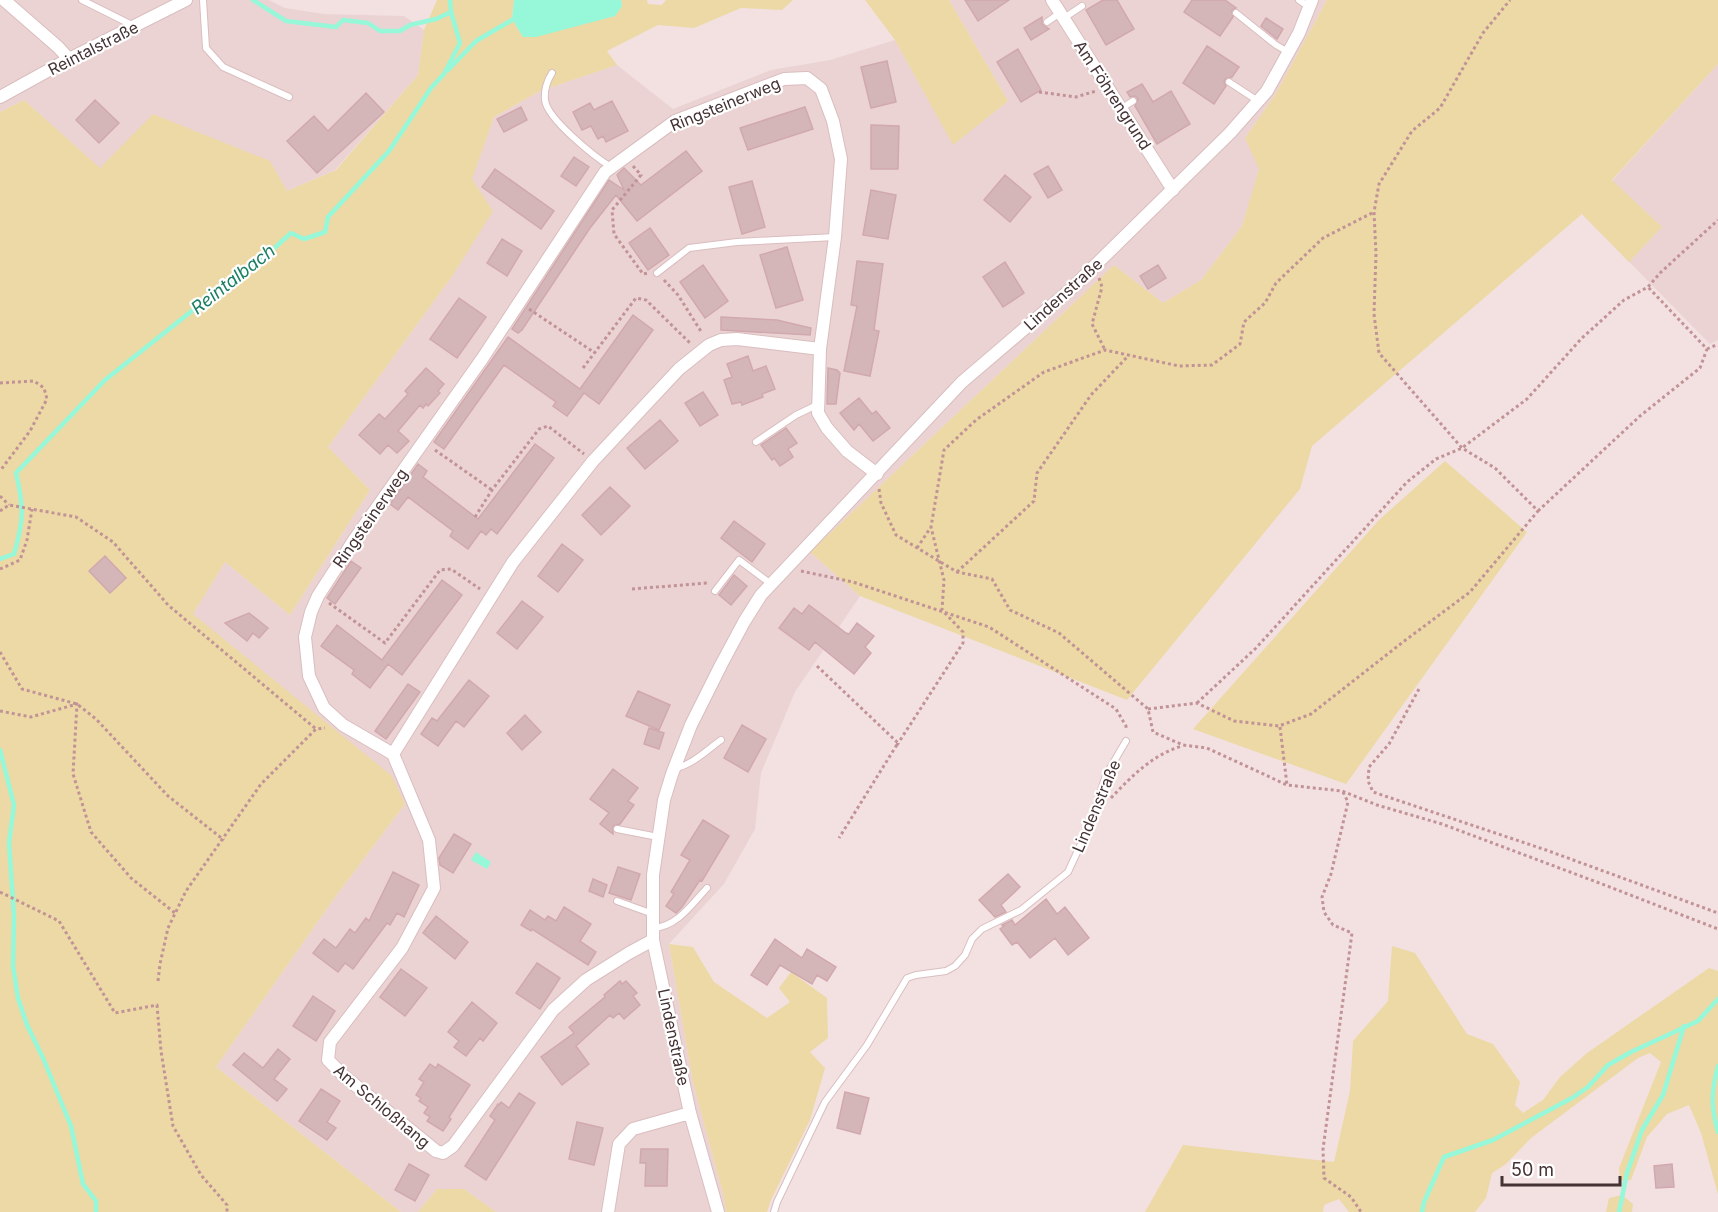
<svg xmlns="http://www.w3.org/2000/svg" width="1718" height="1212" font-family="Inter,sans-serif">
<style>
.residential{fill:#ebd3d3}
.green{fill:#ecd9a5}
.water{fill:#96f7d9}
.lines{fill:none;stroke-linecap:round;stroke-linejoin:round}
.stream{stroke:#96f7d9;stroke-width:4.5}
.building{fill:#d4b6b9;stroke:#d1a8ad;stroke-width:1.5}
.service-casing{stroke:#dabdbf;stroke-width:8}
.minor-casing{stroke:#dabdbf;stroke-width:14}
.path{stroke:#c29396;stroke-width:3;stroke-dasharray:3 3;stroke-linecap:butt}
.service{stroke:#fff;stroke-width:6}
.minor{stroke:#fff;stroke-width:12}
.labels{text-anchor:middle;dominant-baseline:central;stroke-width:4.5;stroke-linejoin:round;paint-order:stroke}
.street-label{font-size:16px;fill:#443234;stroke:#fff}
.water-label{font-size:18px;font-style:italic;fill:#1b7e62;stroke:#fff}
</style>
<rect width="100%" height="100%" fill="#f3e1e1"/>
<path class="residential" d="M0,0H269L285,8L324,14L404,16L424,30L418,75L335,170L287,191L100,169L24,100L0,112Z
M949,0H1327L1275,95L1245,138L1260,168L1242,226L1201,280L1163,303L1114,265L810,552L860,596L795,692L761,773L755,829L724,884L669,944L693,1082L724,1198L726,1212H496L464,1189H437L418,1212H401L216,1067L333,900L405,804L193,614L225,562L290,615L370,490L328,447L453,275L492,211L471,179L494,117L540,91L617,65L673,109L771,70L830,60L895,40L953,144L1008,101Z
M1718,64V340L1710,344L1582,214Z"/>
<path class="green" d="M437,0H514L512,19L523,37L615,16L622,6L621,0H647L648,4L662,5L666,0H793L782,10L741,8L694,28L658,25L607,51L617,65L540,91L494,117L472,179L493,211L453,275L328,447L370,490L290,615L225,562L193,614L392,776L405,804L333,900L216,1067L401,1212H0V112L24,100L100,168L153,114L270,161L287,191L336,170L418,75L424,30Z
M865,0H949L1008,101L953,145L895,40Z
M1327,0H1718V64L1612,180L1662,227L1629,262L1582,214L1312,446L1300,489L1127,700L860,596L810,552L1114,265L1163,303L1201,280L1242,226L1259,169L1245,138L1275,95Z
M1445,461L1527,532L1346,784L1193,729L1379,520Z
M669,944L693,947L714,982L767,1018L790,1002L779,988L791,972L827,998L828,1038L810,1052L825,1068L810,1120L771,1200L767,1212H726L724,1198L693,1082Z
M1392,946L1415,953L1467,1034L1493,1044L1520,1082L1515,1105L1523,1113L1543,1100L1560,1077L1587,1053L1709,968L1718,971V1194L1701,1133L1689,1105L1667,1114L1647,1137L1631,1180L1620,1181L1619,1168L1661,1062L1650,1053L1638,1058L1531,1138L1506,1164L1492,1173L1486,1198L1475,1212H1349L1339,1199L1324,1205L1323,1212H1145L1183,1145L1334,1162L1350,1091L1353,1041L1388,1001Z
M437,1189H464L496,1212H418Z
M1622,1195L1633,1204L1632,1212H1606L1609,1198Z"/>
<path class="water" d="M514,0H621L622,6L615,16L536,37H523L512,19Z
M476,852L491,862L487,869L471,860Z"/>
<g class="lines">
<path class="stream" d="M253,0L286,21L336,27L343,20L368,23L380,31H400L410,25L436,19L451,12
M448,70L476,41L517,17
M0,559L14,554C24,520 24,507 16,473L105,380L193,310L261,260L291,233L304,239L325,232L328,217L389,151L431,88L444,74L460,43L451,12L450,0
M0,750L14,805L9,843L14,916L13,966L18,998L27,1025L43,1058L71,1126L83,1184L96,1201V1212
M1718,1066C1711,1092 1711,1107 1718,1132
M1422,1212L1424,1202L1444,1157L1493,1140L1572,1098L1588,1087L1608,1065L1631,1052L1698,1021L1718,999
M1619,1212L1627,1173L1642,1130L1663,1095L1684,1026"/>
</g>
<path class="building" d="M965,0H1009L978,21Z
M1103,0H1117L1134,29L1106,45L1086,10Z
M1192,0H1225L1236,8L1232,10L1233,17L1220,36L1184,12Z
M1042,17V24L1049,29L1031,40L1024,28Z
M1266,18L1283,29L1277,39L1261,26Z
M1207,46L1239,67L1232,77L1225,79L1224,82L1226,86L1214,104L1183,83Z
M1018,49L1041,90L1021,102L997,62Z
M887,61L896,102L871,108L861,67Z
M1142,84L1153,102L1171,91L1190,124L1157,144L1135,106L1138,99L1135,96L1130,97L1127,92Z
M366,93L384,112L317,173L287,141L314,116L328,131Z
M95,100L119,123L99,143L76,120Z
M612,101L628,131L606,142L603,136L598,139L591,126L582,130L573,112L590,103L594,110Z
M521,107L527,120L504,132L497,119Z
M805,107L813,129L748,150L740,128Z
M871,125L899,126L898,169H871Z
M686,151L702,171L637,221L616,195L590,228L522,330L518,333L512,329L609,180L624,190L617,175L624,168L641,185Z
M574,157L589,167L576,186L561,176Z
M1048,166L1062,190L1048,198L1034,174Z
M495,169L554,211L541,229L482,187Z
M1005,175L1031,197L1010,222L984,200Z
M752,181L765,227L742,234L729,187Z
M871,190L896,195L888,239L863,235Z
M650,228L669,255L648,270L629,243Z
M502,239L522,251L507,276L487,263Z
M787,247L803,300L776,308L760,255Z
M857,261L883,264L874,330L879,331L870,376L844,371L857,306L851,305Z
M1005,262L1024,293L1003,307L983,277Z
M703,265L728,301L705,318L680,282Z
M1158,265L1166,278L1148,289L1140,276Z
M459,298L486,317L457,358L430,339Z
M633,315L653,330L599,404L584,393L567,416L553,406L556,402L504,365L444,449L434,442L508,337L580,389Z
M721,317L777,320L811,328L810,335L721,330Z
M748,356L753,371L766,366L775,389L762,394L763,397L742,405L741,402L732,404L724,380L732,377L727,364Z
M426,368L444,384L438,391L440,393L428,406L426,404L423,408L420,405L398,431L409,441L397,453L388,445L380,454L359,435L379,414L385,419L408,394L405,391Z
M828,368L837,370L840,373L836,404H827Z
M703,392L718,415L700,426L685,403Z
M859,398L872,414L876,411L890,428L873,441L859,424L854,430L840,413Z
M660,420L678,441L645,469L627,448Z
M786,428L797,443L788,449L793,457L780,466L774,458L772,460L761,445Z
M535,444L554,458L497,534L491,529L486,535L481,531L468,549L450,536L453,531L408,497L398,510L390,504L418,464L427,471L423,477L478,519Z
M610,487L630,506L601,535L582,515Z
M734,521L765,544L752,562L721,538Z
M562,544L583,560L558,592L538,576Z
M105,556L126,578L110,593L89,571Z
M351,561L361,568L335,604L327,598Z
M734,575L747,586L731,605L719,595Z
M442,580L462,595L402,675L388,664L370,688L352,674L354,670L321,646L337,625L382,660Z
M522,601L543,617L517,649L497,633Z
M809,605L846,633L849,634L857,623L874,636L865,647L871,653L854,674L815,642L809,650L779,628L794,608L802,614Z
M249,613L268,628L259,638L253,633L247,641L225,623Z
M469,680L489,696L464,727L456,721L438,746L421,734L432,718L437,721Z
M408,684L420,692L386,739L375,731Z
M638,691L670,705L659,730L626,716Z
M525,715L541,732L522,750L507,733Z
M742,725L766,739L748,772L724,758Z
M649,728L664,733L659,749L644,744Z
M613,769L638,788L628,801L634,805L620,824L613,826V834L600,824L609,813L590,799Z
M703,820L729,836L702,881L700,880L682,907L676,913L666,906L674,894L671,892L690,860L681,855Z
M454,834L471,844L453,873L440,865L439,858Z
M618,867L640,874L631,900L609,893Z
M393,872L419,885L404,917L397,913L390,925L387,923L353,969L345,963L338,972L313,953L324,939L336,948L350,929L355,933L366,918L369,921Z
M1008,874L1020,887L1001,905L1006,912L995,917L979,900Z
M593,879L607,885L603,897L589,891Z
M1046,899L1057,914L1065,907L1089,938L1068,955L1055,938L1030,958L1017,942L1012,945L1000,929L1004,926L1002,925L1012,920L1015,925Z
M564,907L591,924L580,941L596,952L588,965L532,929L531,931L521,925L530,910L545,920L548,916L556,921Z
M436,916L468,942L455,959L423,933Z
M775,939L802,958L807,949L836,967L827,981L817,975L812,984L780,965L767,985L751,975Z
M537,963L560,978L540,1009L516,993Z
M401,969L427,988L405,1016L380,997Z
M620,981L622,984L626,981L637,993L633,996L640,1005L624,1019L619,1013L613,1018L610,1015L576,1046L589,1064L562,1085L541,1057L574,1033L569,1027L605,997L604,995Z
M313,996L335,1011L316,1041L293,1026Z
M472,1002L497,1023L483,1041L480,1038L466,1056L454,1047L459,1041L448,1032Z
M278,1049L290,1059L274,1079L287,1089L277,1101L233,1065L244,1053L263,1068Z
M430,1064L436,1068L438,1064L470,1085L449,1117L451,1119L443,1131L427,1121L430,1117L424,1113L428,1107L419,1101L421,1098L416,1095L424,1082L419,1079Z
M321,1089L340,1101L327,1122L336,1128L327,1140L299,1121Z
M845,1092L869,1098L860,1134L837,1128Z
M519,1093L535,1103L486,1180L465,1166L495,1120L490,1116L498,1104L499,1105L501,1102L509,1108Z
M577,1122L603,1128L594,1165L569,1159Z
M641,1149H668L667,1186H645L646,1163H640Z
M409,1164L429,1175L415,1201L395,1190Z
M1672,1164L1674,1187L1656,1188L1654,1166Z"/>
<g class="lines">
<defs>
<path id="service" d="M82,0L134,26
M203,0L206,48L223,67L289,97
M1299,0L1309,7
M1236,13L1276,45L1288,52
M1064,18L1082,6
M1047,22L1060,13
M552,73C547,81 544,90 545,100C547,119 595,157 611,167
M1229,82L1258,101
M1122,108L1133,101
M657,273L689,248L737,242L835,237
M756,442L796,415L819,404
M715,591L739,560L771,584
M675,768C691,766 708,749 721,740
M617,829L658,837
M617,901L653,914
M653,928C677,927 692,904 707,888
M774,1212L777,1202L825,1102L867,1045L907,978L916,975L946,971L955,966L965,955L972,939L982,929L1021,910L1068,872L1091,822L1106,775L1126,741"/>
<path id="minor" d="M4,0L58,47L69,59
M1052,0L1173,190
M0,97L69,59L186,0
M393,754L343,725L324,708L309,676L305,637L311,612L318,596L354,540L482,359L605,172L675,121L784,79L807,78L821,89L833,121L841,159L835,237L820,349L818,413L827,428L847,451L877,474
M393,754L429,840L434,888L402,948L330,1042L328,1060L344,1076L436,1151L443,1153L453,1146L553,1010L586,980L629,953L653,940
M393,754L513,562L593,461L679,369L709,345L721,340L737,339L820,349
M608,1212L619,1144L633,1129L690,1113
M718,1212L690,1113L653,940V875L664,800L672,774L691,725L721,665L744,622L761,595L962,382L1071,289L1230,133L1267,91L1299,33L1312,0"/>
</defs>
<use href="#service" class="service-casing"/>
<use href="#minor" class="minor-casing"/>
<path class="path" d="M1039,92L1076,97L1096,91
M633,166L641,175L612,210L614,234L643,274L648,273
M1099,278L1102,287L1092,324L1105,350
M664,280L678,295L702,333
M529,309L595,353
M1707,349L1718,344
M583,368L636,298L646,300L690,343
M0,383L34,381L44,388L47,399L30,431L0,471
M435,450L492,490
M879,489L881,503L896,535L957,572L992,579L1010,610L1059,633L1148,709L1153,732L1183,745L1207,748L1287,785L1342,791L1377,805L1442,824L1602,884L1718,929
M0,496L9,505
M0,511L9,505L76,517L113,542L168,605L316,729
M1538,511L1640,416L1700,368L1707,349L1648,287
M475,517L492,490L539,429L548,426L584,454
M917,548L931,527
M0,569L20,560L27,540L32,509
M801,571L853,582L989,627L1116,709L1126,726V730
M957,572L1034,501L1037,473L1091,395L1129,355
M632,589L708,583
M329,603L385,643L440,570L451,569L480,589
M0,652L22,689L77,704L96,719L168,796L224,840
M817,666L898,743L839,838
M1419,689L1389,744L1369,767L1368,781L1373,792L1546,850L1718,913
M1197,703L1256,648L1407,482L1436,459L1462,448L1527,399L1582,338L1624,300L1648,287L1660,273L1718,220
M1148,709L1197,703L1234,721L1279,726L1311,714L1403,642L1470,592L1538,511L1495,468L1462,448L1379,353L1374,314L1376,254L1374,212L1379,184L1412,131L1440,108L1483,33L1510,0
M0,711L31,717L77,704L73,774L91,832L131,878L175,913
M1280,727L1287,785
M897,745L963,643V632L942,610L944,580L931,527L944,450L976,420L1044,372L1105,350L1179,366L1212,365L1240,344L1244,322L1265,303L1276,283L1323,238L1374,212
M1343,792L1348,802L1331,874L1322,897L1324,912L1333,925L1352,933L1323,1149L1324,1178L1351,1197L1361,1212
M1111,798C1132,776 1152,755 1182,746
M0,892L59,921L115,1013L157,1005L161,1051L173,1126L201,1175L227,1205V1212
M158,981L160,964L168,928L186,891L261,784L316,729L325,728"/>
<use href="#service" class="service"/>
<use href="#minor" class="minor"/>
</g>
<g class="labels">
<g class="street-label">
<text transform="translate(93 48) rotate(-27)">Reintalstraße</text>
<text transform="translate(1113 95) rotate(57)">Am Föhrengrund</text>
<text transform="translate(725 104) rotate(-22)">Ringsteinerweg</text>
<text transform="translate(1063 294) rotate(-42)">Lindenstraße</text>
<text transform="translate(370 518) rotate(-55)">Ringsteinerweg</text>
<text transform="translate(1096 806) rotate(-67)">Lindenstraße</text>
<text transform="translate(674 1037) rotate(78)">Lindenstraße</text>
<text transform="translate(382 1106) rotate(40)">Am Schloßhang</text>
</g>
<g class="water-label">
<text transform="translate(233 279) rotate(-38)">Reintalbach</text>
</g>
</g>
<path d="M1502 1176v9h118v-9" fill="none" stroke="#443234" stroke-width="3"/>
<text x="1511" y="1176" font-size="18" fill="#443234" stroke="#ffffff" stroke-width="4.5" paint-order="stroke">50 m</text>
</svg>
